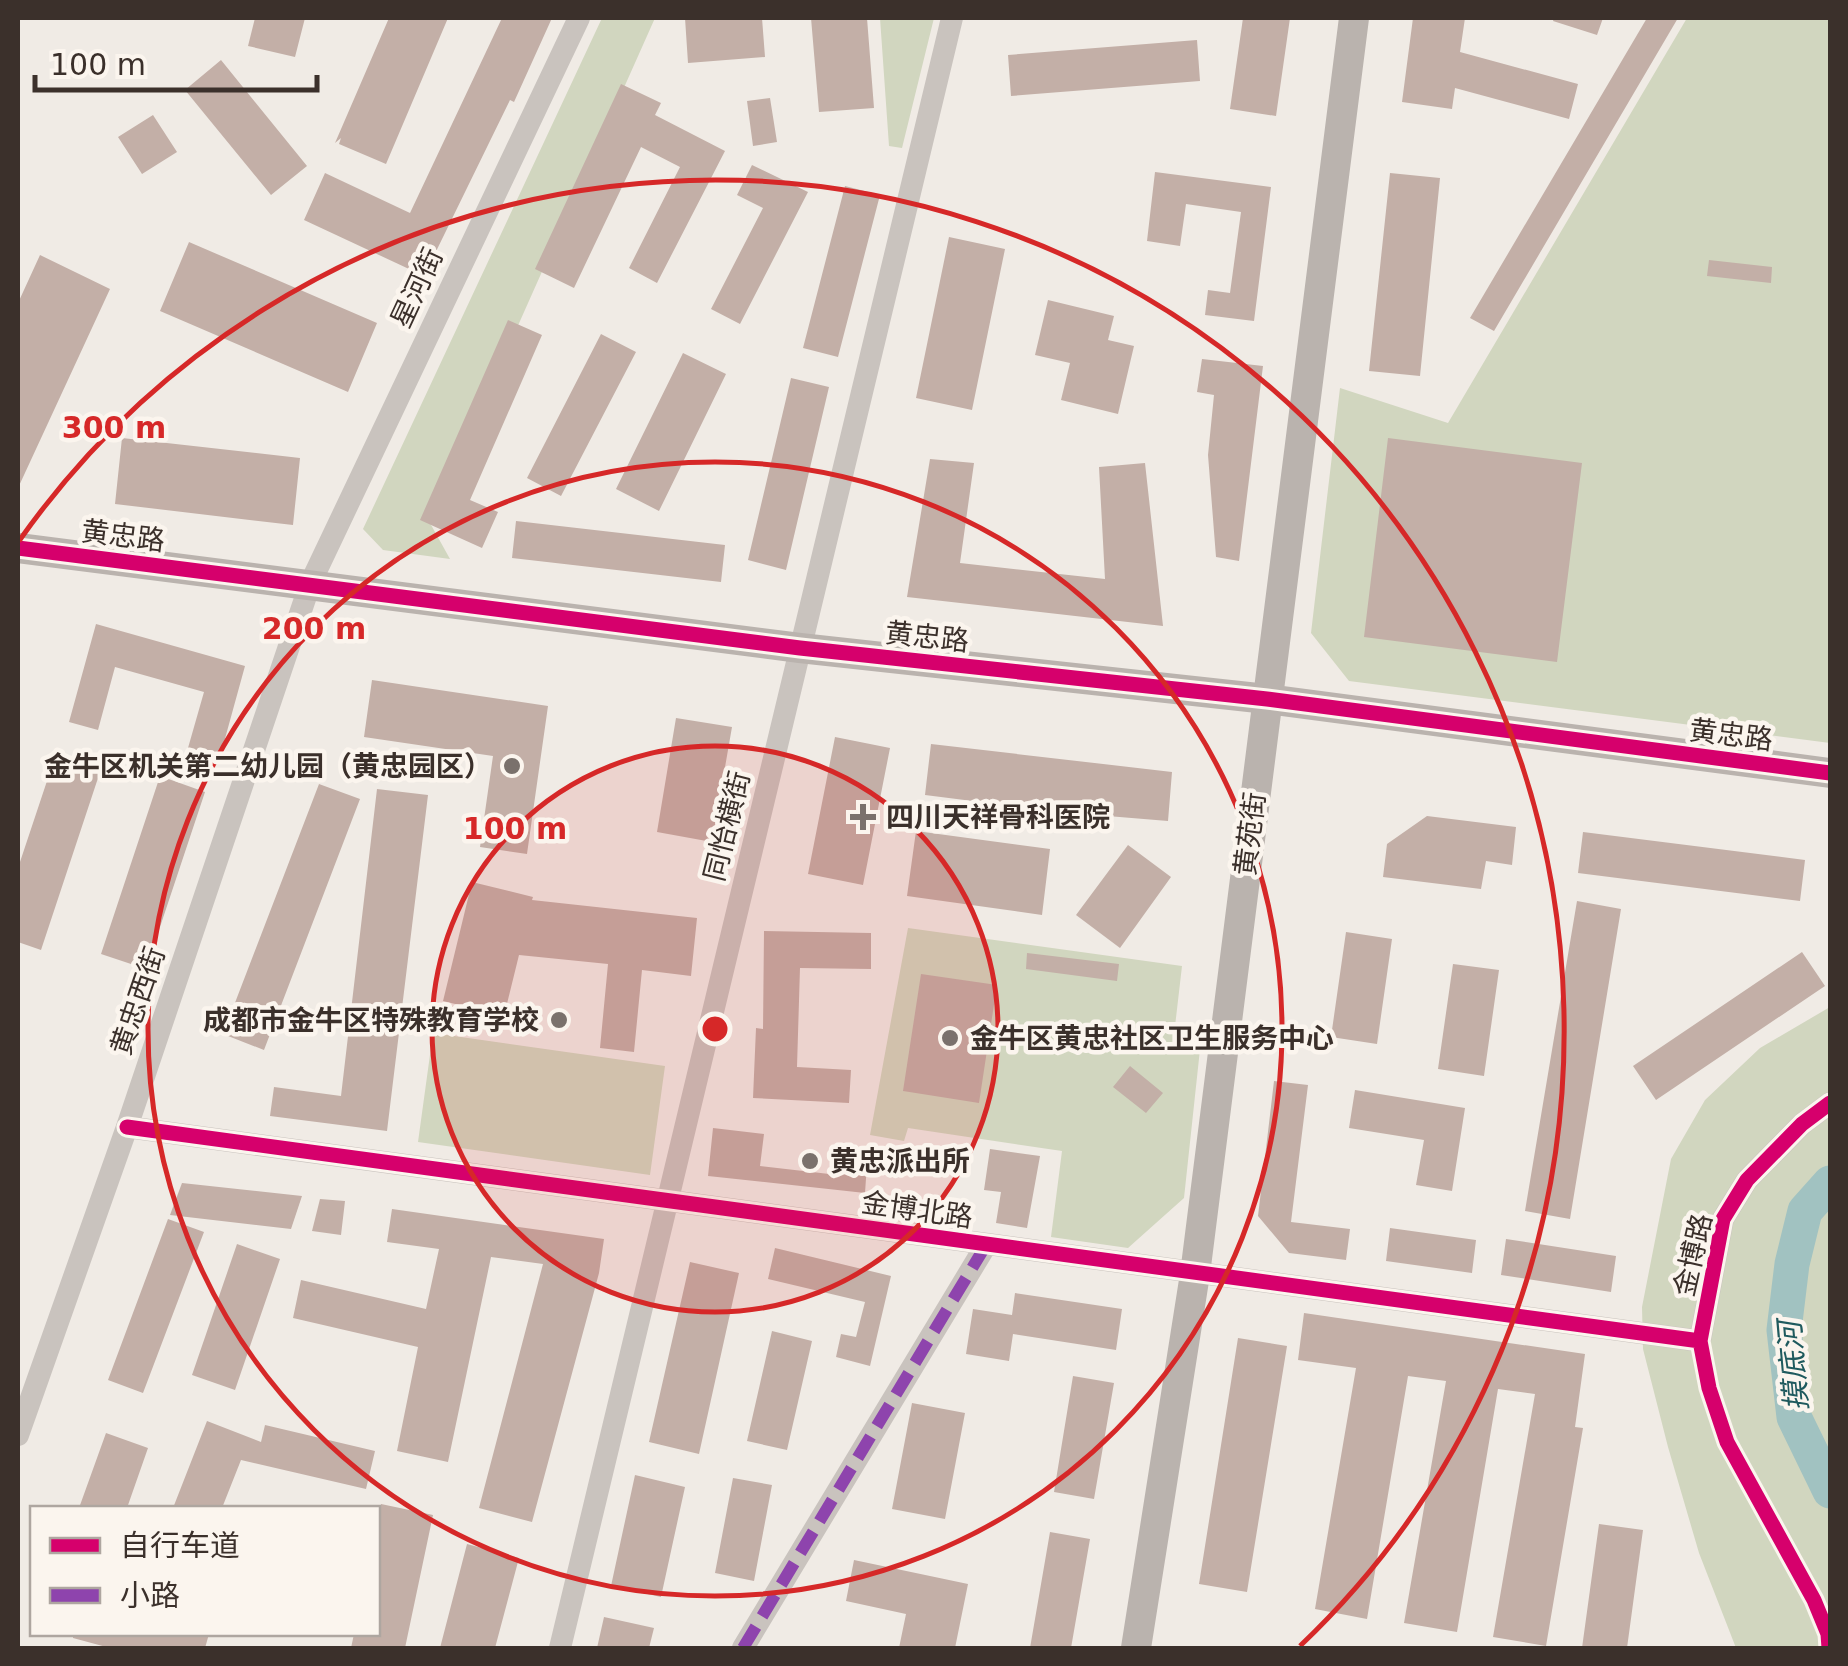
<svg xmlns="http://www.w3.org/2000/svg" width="1848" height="1666" font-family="'DejaVu Sans','Noto Sans SC',sans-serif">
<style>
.green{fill:#d1d6bf}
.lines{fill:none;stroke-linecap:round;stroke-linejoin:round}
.river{stroke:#a1c2c1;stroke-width:35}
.building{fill:#c3afa7}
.street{stroke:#c9c3be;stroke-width:22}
.secondary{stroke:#bab3ae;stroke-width:30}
.quiet{stroke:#8e44ad;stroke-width:12;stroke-dasharray:25 12;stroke-linecap:butt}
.cycleway-casing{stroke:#fbf5ee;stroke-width:21}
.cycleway{stroke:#d6006c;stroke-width:15}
.ring{fill:none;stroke:#d62828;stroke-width:5}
.poi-dot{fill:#7a716c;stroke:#fbf5ee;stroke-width:4}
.labels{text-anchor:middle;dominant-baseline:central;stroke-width:9;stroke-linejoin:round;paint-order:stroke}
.street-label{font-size:28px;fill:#3b302b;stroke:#fbf5ee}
.poi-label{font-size:28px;font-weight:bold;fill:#3b302b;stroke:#fbf5ee;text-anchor:start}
.water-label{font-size:30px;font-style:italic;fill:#1f5a5e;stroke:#fbf5ee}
.centre{fill:#d62828;stroke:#fbf5ee;stroke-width:5}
.ring-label{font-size:30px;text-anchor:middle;font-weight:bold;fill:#d62828;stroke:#fbf5ee;stroke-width:9;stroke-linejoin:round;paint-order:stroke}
</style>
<rect width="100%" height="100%" fill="#f0ebe5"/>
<path class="green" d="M602,18H655L430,523L450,559L383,550L363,529Z
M880,18H934L902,148L889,146Z
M1687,18H1830V743L1349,681L1311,633L1340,388L1448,423Z
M908,928L1182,966L1174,1035L1201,1040L1184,1198L1128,1248L1051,1237L1062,1151L908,1128L904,1141L870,1135Z
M1830,1007V1648H1736L1699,1553L1668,1447L1643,1349L1642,1307L1671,1159L1705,1100L1760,1048Z
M433,1033L665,1066L650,1175L418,1142Z"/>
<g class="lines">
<path class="river" d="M1830,1183L1805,1211L1792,1264L1784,1330L1794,1417L1830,1491"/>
</g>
<path class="building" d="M255,18H305L295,57L248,46Z
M389,18H448L386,164L339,144L341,138L335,143Z
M502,18H552L514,102L510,100L424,276L304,220L325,173L410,213Z
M685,18H762L765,57L688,63Z
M811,18H867L874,108L819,112Z
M1243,18H1290L1276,116L1230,109Z
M1413,18H1465L1460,52L1578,84L1569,119L1455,88L1452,109L1402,102Z
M1554,18H1603L1597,35L1553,21Z
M1647,18H1678L1494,331L1470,318Z
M1197,40L1200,81L1011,96L1008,55Z
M221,60L307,166L271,195L185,90Z
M621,84L661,103L655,115L725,151L657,283L629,268L680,167L641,147L574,288L535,269Z
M770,98L777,142L753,146L747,101Z
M153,115L177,152L142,174L118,137Z
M752,165L808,192L740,324L711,309L763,208L737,195Z
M1155,172L1271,187L1254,321L1205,315L1208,290L1230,293L1241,212L1186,204L1180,246L1147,241Z
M1390,173L1440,178L1420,376L1369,371Z
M845,186L880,195L838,357L803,348Z
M949,237L1005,249L972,410L916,398Z
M189,242L377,323L348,392L160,311Z
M40,255L110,289L18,488V303Z
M1709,260L1772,267L1771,283L1707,276Z
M1048,300L1114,316L1108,340L1134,346L1118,414L1061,400L1070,363L1035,355Z
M508,320L542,335L470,500L498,512L482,548L420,520Z
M601,334L636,352L561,496L527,478Z
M683,353L726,374L659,511L616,489Z
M1202,359L1263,366L1239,561L1216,557L1208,455L1214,395L1197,392Z
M791,378L829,387L786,570L748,560Z
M122,438L300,458L293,525L115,504Z
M1388,438L1582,463L1557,662L1364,637Z
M930,459L974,463L960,563L1105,579L1099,467L1145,463L1163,626L907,597Z
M516,521L725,545L721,582L512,558Z
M96,624L245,666L218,764L186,755L204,692L115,667L98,730L69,722Z
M372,680L548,706L527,854L480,847L493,756L364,737Z
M676,718L732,727L712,842L657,832Z
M835,737L890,748L863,885L808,874Z
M931,744L1172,772L1168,821L1059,812L925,795Z
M55,757L100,772L41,950L18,942V868Z
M160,776L205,792L146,969L101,954Z
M319,784L360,799L264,1050L223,1034Z
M377,789L428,795L387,1131L270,1116L274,1087L341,1096Z
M1427,816L1516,827L1512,865L1486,861L1481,889L1383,877L1387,844Z
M916,831L1050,849L1042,915L907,896Z
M1583,832L1805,860L1800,901L1578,873Z
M1128,845L1171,877L1120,948L1076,915Z
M472,882L533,897L532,900L697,918L691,976L642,970L634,1052L600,1048L608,964L519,955L504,1016L443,1001Z
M1577,901L1621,909L1570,1219L1525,1211Z
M764,931L871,933V969L800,968L797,1067L851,1070L849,1103L753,1098L756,1028L763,1029Z
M1346,932L1392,939L1377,1044L1331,1037Z
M1802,952L1825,986L1656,1100L1633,1066Z
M1027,953L1119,964L1117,981L1026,969Z
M1453,964L1499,970L1484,1076L1438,1069Z
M921,974L997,985L979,1103L903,1091Z
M1130,1066L1163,1093L1146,1113L1113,1087Z
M1274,1081L1308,1085L1291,1222L1350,1229L1346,1260L1289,1253L1258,1216Z
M1355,1090L1465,1108L1452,1191L1416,1185L1424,1140L1349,1128Z
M713,1128L764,1134L760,1166L838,1175L840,1161L867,1164L865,1193L708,1176Z
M990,1149L1040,1156L1027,1228L996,1223L1001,1192L984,1190Z
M182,1183L302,1196L291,1229L170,1215Z
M320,1199L345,1201L341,1235L312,1231Z
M392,1209L604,1239L599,1273L532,1522L479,1508L543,1264L491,1257L448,1462L397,1451L418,1347L293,1318L301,1280L426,1309L439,1249L387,1242Z
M168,1219L204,1232L143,1393L108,1380Z
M1390,1228L1476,1240L1472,1273L1386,1261Z
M1506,1239L1616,1256L1611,1292L1501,1275Z
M237,1244L280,1259L235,1390L192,1375Z
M775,1248L891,1276L870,1366L836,1357L841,1334L856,1337L865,1302L768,1279Z
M690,1262L739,1273L699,1454L649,1442Z
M1015,1293L1122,1309L1116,1350L1013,1334L1009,1361L966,1354L973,1309L1012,1315Z
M1304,1313L1585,1354L1575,1427L1583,1428L1546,1646L1493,1637L1535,1394L1498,1389L1457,1632L1404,1623L1446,1381L1408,1376L1367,1619L1315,1609L1356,1368L1298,1360Z
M772,1331L812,1341L787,1450L747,1441Z
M1238,1338L1287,1346L1247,1592L1199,1584Z
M1073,1376L1114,1383L1094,1499L1054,1492Z
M912,1403L965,1413L945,1519L892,1509Z
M207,1421L261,1442L265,1425L375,1451L366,1489L241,1460L222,1508H173Z
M106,1433L148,1448L127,1508H79Z
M635,1475L685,1487L661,1597L611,1586Z
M733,1478L772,1485L754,1581L715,1573Z
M381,1504L433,1515L405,1648H351L354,1634H378V1523Z
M1599,1524L1643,1530L1627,1648H1582Z
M1050,1532L1090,1539L1071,1648H1030Z
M467,1544L519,1558L495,1648H440Z
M854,1560L968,1584L955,1648H899L906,1614L846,1601Z
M604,1617L654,1628L649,1648H597Z
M73,1634H209L205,1648H110L73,1638Z"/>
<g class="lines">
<path class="street" d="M127,1127L1700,1341L1723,1219L1747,1180L1802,1124L1830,1103
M18,1435L127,1127L310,584L579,18
M560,1648L952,18
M743,1648L986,1245"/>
<path class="secondary" d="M18,548L800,648L1267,699L1830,773
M1136,1648L1195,1274L1354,18"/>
<path class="quiet" d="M743,1648L986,1245"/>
<defs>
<path id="cycleway" d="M18,548L800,648L1267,699L1830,773
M127,1127L1700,1341
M1829,1648L1828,1634L1814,1600L1727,1442L1709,1388L1700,1341L1723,1219L1747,1180L1802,1124L1830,1103"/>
</defs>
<use href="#cycleway" class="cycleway-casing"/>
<use href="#cycleway" class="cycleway"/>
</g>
<circle cx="715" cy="1029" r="283" fill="#d62828" fill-opacity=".12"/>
<g class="ring">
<circle cx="715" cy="1029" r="283"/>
<circle cx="715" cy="1029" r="567"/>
<path d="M19 541A850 850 0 1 1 1300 1646"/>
</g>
<g class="poi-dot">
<circle cx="512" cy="766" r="10"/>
<path d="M858 802h10v10h10v10h-10v10h-10v-10h-10v-10h10z"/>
<circle cx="559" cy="1020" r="10"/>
<circle cx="950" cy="1038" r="10"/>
<circle cx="810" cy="1161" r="10"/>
</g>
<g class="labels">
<g class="street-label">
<text transform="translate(417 288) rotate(-65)">星河街</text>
<text transform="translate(123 536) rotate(7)">黄忠路</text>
<text transform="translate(927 637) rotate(6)">黄忠路</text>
<text transform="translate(1731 735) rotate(7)">黄忠路</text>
<text transform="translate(727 826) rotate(-76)">同怡横街</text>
<text transform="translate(1250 834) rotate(-83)">黄苑街</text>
<text transform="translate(138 1001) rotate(-71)">黄忠西街</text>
<text transform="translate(917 1210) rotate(8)">金博北路</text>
<text transform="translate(1693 1255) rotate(-77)">金博路</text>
</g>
<g class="poi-label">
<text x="492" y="766" text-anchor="end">金牛区机关第二幼儿园（黄忠园区）</text>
<text x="886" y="817">四川天祥骨科医院</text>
<text x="539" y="1020" text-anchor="end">成都市金牛区特殊教育学校</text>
<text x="970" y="1038">金牛区黄忠社区卫生服务中心</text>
<text x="830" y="1161">黄忠派出所</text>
</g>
<g class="water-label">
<text transform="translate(1793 1366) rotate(-95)">摸底河</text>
</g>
</g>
<circle cx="715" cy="1029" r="15" class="centre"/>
<g class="ring-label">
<text x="114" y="438">300 m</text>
<text x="314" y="639">200 m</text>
<text x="515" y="839">100 m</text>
</g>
<rect width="1848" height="1666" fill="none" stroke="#3b302b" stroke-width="40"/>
<rect x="30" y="1506" width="350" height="130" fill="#fbf5ee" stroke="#aea6a0" stroke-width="2.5"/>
<rect x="50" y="1538" width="50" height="15" fill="#d6006c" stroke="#aea6a0" stroke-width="2.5"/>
<text x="120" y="1556" font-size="30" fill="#3b302b">自行车道</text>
<rect x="50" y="1588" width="50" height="15" fill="#8e44ad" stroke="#aea6a0" stroke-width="2.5"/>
<text x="120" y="1606" font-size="30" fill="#3b302b">小路</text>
<path d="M35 75v15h282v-15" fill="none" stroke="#3b302b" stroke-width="5"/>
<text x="50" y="75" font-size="30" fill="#3b302b" stroke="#fbf5ee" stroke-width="8" paint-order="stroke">100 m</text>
</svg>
